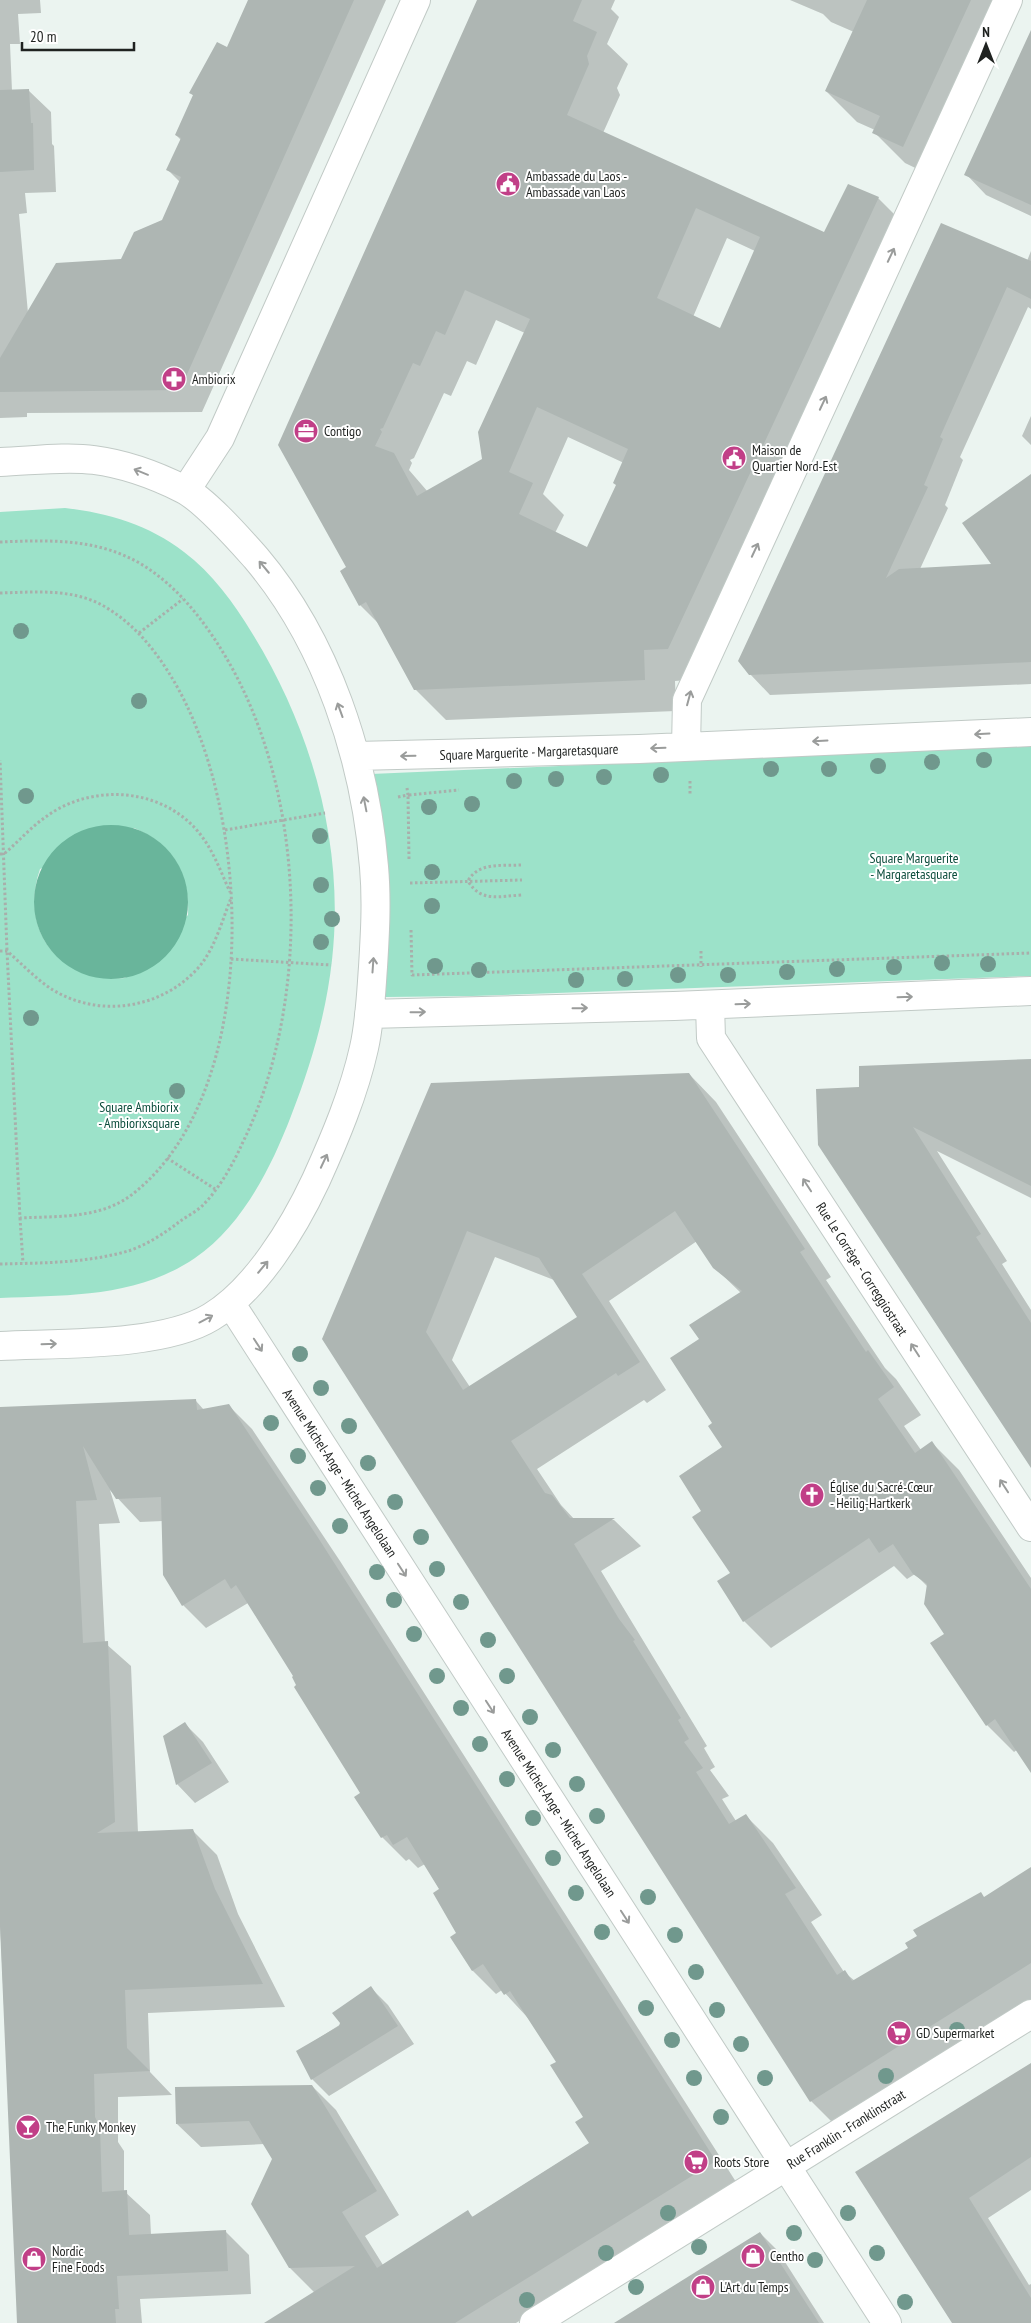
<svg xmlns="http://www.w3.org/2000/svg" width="1031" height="2323" font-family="'PT Sans Narrow',sans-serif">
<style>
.green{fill:#9ce2c9;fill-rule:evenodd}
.water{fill:#69b59b}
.shadow{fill:#0003;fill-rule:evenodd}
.building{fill:#aeb6b3;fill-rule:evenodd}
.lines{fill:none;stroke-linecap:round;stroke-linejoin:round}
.street-casing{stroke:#c1cac6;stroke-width:30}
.path{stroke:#a8afab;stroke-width:3;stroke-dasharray:2.5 2.5;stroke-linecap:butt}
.street{stroke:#fff;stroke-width:28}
.tree{fill:#70988d}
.oneway{stroke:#9a9c9b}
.labels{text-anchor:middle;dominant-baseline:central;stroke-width:4;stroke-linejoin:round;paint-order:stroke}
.poi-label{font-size:14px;fill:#1f2220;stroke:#fff;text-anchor:start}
.street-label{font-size:14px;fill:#1f2220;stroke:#fff}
.park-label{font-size:14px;fill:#0c4d3c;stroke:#fff}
</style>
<rect width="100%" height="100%" fill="#ebf4f0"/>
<path class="green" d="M65,508C109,513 149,525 184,552C212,573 234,603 252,633C312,730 345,846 332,960C326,1014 311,1065 291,1116C271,1168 242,1226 195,1258C136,1298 68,1295 0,1298V512ZM134,828C173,844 190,874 188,915L125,978C59,982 19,931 40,869Z
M1031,746V976L472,996L386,997L381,996L371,774Z"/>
<path class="water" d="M34 902a77 77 0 1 1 154 0a77 77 0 1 1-154 0Z"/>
<path class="shadow" d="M0,0H40L41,13L18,14L20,44H10L12,91L28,90L51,112L52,144L54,146L56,192L25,193L27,213L19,214L28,313L122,260L163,221L180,182L168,170L181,140L176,135L194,96L190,92L228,49L250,0H386L202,412L27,413V417L0,418Z
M479,0H615L611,9L619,17L607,44L628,64L617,88L620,95L603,133L824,234L878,198L909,229L699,679L675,681L676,711L446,720L415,689L380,625L360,605L341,572L348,568L280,445ZM727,238L755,251L721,330L693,317ZM496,320L525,333L484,460L428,492L409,470L412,463L410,460L414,458L444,393L451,396L467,361L476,365ZM568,437L624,463L617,485L588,548L555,533L564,515L543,494Z
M790,0H1006L934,177L905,163L874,132L875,130L857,122L826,91L854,32L831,22L823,14Z
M1031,34V216L986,195L966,174Z
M942,225L1027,261L1031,251V309L1028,307L960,457L963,460L945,505L948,508L920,569L993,566L1031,476V684L770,695L750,674Z
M1031,416V445L1022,436Z
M1031,1060V1198L937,1151L1007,1261L1002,1264L1031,1310V1463L861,1088Z
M689,1074L716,1102L831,1277L826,1280L885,1368L896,1379L921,1415L904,1426L921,1450L932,1443L959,1470L1031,1578V1768L1018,1749L1014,1752L987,1725L946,1634L928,1587L915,1574L907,1579L894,1566L771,1648L744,1621L731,1573L703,1511L724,1447L714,1424L701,1340L741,1293L714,1267L697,1241L609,1301L666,1390L647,1403L644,1400L537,1469L561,1505L575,1520H614L641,1546L601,1571L707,1746L704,1748L715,1767L710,1770L729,1796L722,1799L736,1821L746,1816L773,1843L822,1915L811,1922L844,1972L855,1981L910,1948L1031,1868V2007L838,2128L811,2101L323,1339L432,1085ZM495,1257L554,1280L579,1318L470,1387L452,1360Z
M196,1401L204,1410L228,1405L252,1429L340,1561L738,2185L516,2323H269L315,2293L290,2268L273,2159L264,2144L201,2147L177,2124L312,2086L336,2110L399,2215L365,2236L383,2265L468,2212L473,2217L590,2143L584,2117L558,2062L528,2018L502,1990L496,1994L472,1970L440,1890L425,1864L418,1868L409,1859L406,1861L382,1837L361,1793L298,1686L295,1677L248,1603L206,1628L183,1605L163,1521L140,1522L110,1490L120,1523L99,1524L105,1643L131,1666L138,1833L193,1831L217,1855L238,1914L285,2007L148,2013L150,2072L172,2095L118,2097V2142L124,2151V2191L150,2215L151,2235L225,2231L249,2255L251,2294L140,2299L142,2323H19L0,1921V1408Z
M185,1724L203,1742L229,1782L195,1803L177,1784Z
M371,1988L388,2005L414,2044L329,2096L312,2079L297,2052L341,2024Z
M1031,2064V2190L988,2218L1029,2285L1031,2284V2323H954L857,2172Z
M760,2233L778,2251L824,2323H616Z"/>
<path class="building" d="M248,0H354L180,390L0,392V358L56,263L121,259L134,232L162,220L181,177L166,170L181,138L175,135L193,95L189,93L217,42L227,47Z
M477,0H582L573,21L597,32L587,56L589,64L567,115L824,232L848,184L879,197L668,649L644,650L645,680L414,690L366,602L359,606L340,571L346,567L278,445ZM696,208L760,237L720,328L657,298ZM465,290L530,319L478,432L482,459L417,496L394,453L375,446L382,432L380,429L383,428L413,363L420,366L436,331L445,335ZM537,407L628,449L613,483L616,485L587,547L519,514L533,483L509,472Z
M867,0H971L903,147L872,133L880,116L825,91Z
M1031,30V205L964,175Z
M29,89L31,123H33L34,170L0,172V90Z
M941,223L1031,261V299L1007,287L940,437L943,439L924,485L928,487L886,578L899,569L991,564L962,523L1031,474V662L749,675L738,661Z
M1031,1059V1186L913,1127L981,1234L976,1237L1031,1323V1468L818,1145L816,1089L859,1087V1066Z
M689,1073L805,1249L800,1252L866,1352L868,1350L894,1387L878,1399L915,1453L932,1441L1031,1589V1773L995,1719L986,1726L930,1643L944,1634L924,1604L927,1584L913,1574L893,1544L879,1553L869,1538L743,1622L717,1581L730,1573L692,1517L701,1511L679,1476L722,1447L708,1426L712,1423L670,1358L699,1339L689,1325L742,1291L713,1268L675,1211L582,1274L640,1362L618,1376L616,1373L511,1441L545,1493L552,1495L570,1518H615L574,1544L619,1619L635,1640L633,1641L681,1718L678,1720L689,1739L684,1742L703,1768L696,1772L729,1824L746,1814L796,1888L785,1894L837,1975L845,1970L852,1981L908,1948L905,1943L917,1936L913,1930L981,1892L984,1897L1031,1867V1963L810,2102L322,1339L431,1083ZM467,1231L539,1258L577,1317L463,1390L426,1332Z
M196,1399L197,1410L229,1404L317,1536L716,2161L455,2323H264L355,2266L289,2268L251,2204L272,2159L249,2121L176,2124L175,2087L312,2085L377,2191L342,2212L377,2268L468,2210L472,2217L589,2143L575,2122L583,2117L550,2065L556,2062L510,1991L504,1995L483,1964L472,1971L450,1937L456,1933L433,1893L439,1889L407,1837L393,1845L387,1835L381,1838L373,1826L354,1797L360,1793L294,1687L296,1685L292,1677L293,1676L236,1585L231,1589L225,1579L182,1606L163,1575L161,1497L116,1499L83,1446L97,1500L76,1501L83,1643L108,1641L115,1822L97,1833L193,1829L215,1889L263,1984L125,1990L127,2048L150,2071L94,2074L95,2117L100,2127L102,2192L127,2190L129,2235L226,2230L228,2271L117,2276L119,2309H115L116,2323H17L0,1926V1407Z
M185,1722L212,1763L176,1785L163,1736Z
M371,1986L398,2026L311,2080L296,2051L339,2026L340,2023L332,2013Z
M1031,2063V2157L969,2198L1031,2298V2323H952L855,2172Z
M760,2232L819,2323H614L694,2273Z"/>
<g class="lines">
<defs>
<path id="street" d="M0,462C30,461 65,456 94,460C125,464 155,475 183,489C205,500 239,539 256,558C327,642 365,758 374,867C377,901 375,934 373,967C371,994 370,1022 364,1048C354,1093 335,1138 316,1180C294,1227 256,1290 211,1317C162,1347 58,1343 0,1346
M186,490L220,438L416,0
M686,747L687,700L1008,0
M356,756L639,749L1031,732
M710,1005L711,1038L1031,1527
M369,1014L674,1006L1031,991
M231,1304L887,2323
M534,2323L1031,2014"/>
</defs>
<use href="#street" class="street-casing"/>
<path class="path" d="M0,542C49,540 97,538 141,564C176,585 203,619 224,654C307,791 313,1001 242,1144C233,1164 220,1187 205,1203C198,1211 187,1216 179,1222C165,1233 145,1246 128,1251C87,1263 42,1263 0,1264
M0,593C37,592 75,588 107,608C135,625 156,651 172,678C252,809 264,1089 134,1193C102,1219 59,1216 20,1218L7,951L0,760
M139,633L183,599
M690,781V795
M398,797L408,795L407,788
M225,830L325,813
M0,854H4C18,842 32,826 47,816C90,785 155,787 193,826C211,844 220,870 230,892
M409,859L408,795L459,790
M521,865C502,866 478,862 468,881C481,903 500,896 522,895
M410,883L522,880
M411,930L412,975L1031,953
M0,951H7C22,964 37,980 53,990C101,1019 163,1008 199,967C215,948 222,921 231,898
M701,951V967
M231,959L331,965
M167,1158L215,1189
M20,1218L23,1263"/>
<use href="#street" class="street"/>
</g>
<g class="tree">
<circle cx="21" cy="631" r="8"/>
<circle cx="139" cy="701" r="8"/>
<circle cx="984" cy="760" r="8"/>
<circle cx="932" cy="762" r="8"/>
<circle cx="878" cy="766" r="8"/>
<circle cx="771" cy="769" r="8"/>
<circle cx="829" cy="769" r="8"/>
<circle cx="661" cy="775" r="8"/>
<circle cx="604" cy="777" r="8"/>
<circle cx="556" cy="779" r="8"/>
<circle cx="514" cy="781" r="8"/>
<circle cx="26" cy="796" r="8"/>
<circle cx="472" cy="804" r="8"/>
<circle cx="429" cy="807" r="8"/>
<circle cx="320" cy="836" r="8"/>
<circle cx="432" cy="872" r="8"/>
<circle cx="321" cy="885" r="8"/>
<circle cx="432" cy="906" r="8"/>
<circle cx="332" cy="919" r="8"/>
<circle cx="321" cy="942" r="8"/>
<circle cx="942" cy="963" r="8"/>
<circle cx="988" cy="964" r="8"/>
<circle cx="435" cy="966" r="8"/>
<circle cx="894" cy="967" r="8"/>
<circle cx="837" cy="969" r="8"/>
<circle cx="479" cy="970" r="8"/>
<circle cx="787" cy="972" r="8"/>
<circle cx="678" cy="975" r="8"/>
<circle cx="728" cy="975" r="8"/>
<circle cx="625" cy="979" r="8"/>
<circle cx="576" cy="980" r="8"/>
<circle cx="31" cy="1018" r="8"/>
<circle cx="177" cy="1091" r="8"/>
<circle cx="300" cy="1354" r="8"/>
<circle cx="321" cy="1388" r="8"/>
<circle cx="271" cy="1423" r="8"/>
<circle cx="349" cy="1426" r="8"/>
<circle cx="298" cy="1456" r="8"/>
<circle cx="368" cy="1463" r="8"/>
<circle cx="318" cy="1488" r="8"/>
<circle cx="395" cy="1502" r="8"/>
<circle cx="340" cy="1526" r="8"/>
<circle cx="421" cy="1537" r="8"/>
<circle cx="437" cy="1569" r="8"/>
<circle cx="377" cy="1572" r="8"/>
<circle cx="394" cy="1600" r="8"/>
<circle cx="461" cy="1602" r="8"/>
<circle cx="414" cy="1634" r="8"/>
<circle cx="488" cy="1640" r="8"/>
<circle cx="437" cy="1676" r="8"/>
<circle cx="507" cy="1676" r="8"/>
<circle cx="461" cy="1708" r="8"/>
<circle cx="530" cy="1717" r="8"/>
<circle cx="480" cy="1744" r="8"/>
<circle cx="553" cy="1750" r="8"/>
<circle cx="507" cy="1779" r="8"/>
<circle cx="577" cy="1784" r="8"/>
<circle cx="597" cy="1816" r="8"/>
<circle cx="533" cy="1818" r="8"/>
<circle cx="553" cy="1858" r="8"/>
<circle cx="576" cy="1893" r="8"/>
<circle cx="648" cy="1897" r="8"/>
<circle cx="602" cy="1932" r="8"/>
<circle cx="675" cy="1935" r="8"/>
<circle cx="696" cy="1972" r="8"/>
<circle cx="646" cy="2008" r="8"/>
<circle cx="717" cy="2010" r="8"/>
<circle cx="957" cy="2030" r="8"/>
<circle cx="672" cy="2040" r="8"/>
<circle cx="741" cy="2044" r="8"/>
<circle cx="886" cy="2076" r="8"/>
<circle cx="694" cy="2078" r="8"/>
<circle cx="765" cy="2078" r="8"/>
<circle cx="721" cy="2117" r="8"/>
<circle cx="668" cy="2213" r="8"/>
<circle cx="848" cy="2213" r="8"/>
<circle cx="794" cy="2233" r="8"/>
<circle cx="699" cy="2247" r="8"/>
<circle cx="606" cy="2253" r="8"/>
<circle cx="877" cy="2253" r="8"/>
<circle cx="815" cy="2260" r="8"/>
<circle cx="636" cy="2287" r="8"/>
<circle cx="527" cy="2300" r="8"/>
<circle cx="905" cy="2302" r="8"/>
</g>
<defs><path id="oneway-shaft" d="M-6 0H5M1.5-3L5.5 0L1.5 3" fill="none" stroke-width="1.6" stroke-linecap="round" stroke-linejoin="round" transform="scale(1.25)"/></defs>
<g class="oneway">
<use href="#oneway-shaft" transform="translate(891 255) rotate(-65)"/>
<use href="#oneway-shaft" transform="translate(823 403) rotate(-65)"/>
<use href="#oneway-shaft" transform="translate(141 472) rotate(-158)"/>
<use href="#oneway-shaft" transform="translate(755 550) rotate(-65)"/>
<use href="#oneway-shaft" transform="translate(264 567) rotate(-130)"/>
<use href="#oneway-shaft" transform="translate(689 698) rotate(-75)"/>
<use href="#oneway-shaft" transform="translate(340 710) rotate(-110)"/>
<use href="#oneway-shaft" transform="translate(982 734) rotate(177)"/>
<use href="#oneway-shaft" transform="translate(820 741) rotate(177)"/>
<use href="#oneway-shaft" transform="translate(658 748) rotate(178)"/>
<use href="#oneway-shaft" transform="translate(408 756) rotate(179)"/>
<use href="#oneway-shaft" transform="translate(365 804) rotate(-101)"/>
<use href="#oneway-shaft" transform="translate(373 965) rotate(-86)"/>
<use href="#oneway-shaft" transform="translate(905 997) rotate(-2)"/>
<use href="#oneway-shaft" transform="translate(743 1004) rotate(-2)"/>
<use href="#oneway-shaft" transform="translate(580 1008) rotate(-1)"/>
<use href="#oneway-shaft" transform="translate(418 1012) rotate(-1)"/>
<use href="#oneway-shaft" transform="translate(324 1161) rotate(-65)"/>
<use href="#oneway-shaft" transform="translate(807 1185) rotate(-123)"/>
<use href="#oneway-shaft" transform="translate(263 1267) rotate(-50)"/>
<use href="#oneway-shaft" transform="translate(206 1319) rotate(-28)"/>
<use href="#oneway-shaft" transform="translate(49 1344) rotate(-2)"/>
<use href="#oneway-shaft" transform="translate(258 1345) rotate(57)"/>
<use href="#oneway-shaft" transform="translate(915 1350) rotate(-123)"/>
<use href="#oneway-shaft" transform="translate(1004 1486) rotate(-123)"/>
<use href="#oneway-shaft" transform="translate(402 1570) rotate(57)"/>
<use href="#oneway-shaft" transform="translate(490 1707) rotate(57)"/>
<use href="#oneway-shaft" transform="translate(625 1917) rotate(57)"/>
</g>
<defs>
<symbol id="civic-disc" viewBox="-11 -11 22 22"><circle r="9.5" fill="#c13f87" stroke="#fff"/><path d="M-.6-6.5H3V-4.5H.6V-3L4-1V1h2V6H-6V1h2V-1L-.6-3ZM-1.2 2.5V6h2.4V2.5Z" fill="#fff"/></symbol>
<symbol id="pharmacy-disc" viewBox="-11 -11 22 22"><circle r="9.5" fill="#c13f87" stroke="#fff"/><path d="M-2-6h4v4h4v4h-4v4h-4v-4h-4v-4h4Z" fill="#fff"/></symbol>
<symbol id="office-disc" viewBox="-11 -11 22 22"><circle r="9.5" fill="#c13f87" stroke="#fff"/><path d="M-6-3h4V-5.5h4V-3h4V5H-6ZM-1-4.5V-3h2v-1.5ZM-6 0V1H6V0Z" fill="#fff"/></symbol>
<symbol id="church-disc" viewBox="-11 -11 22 22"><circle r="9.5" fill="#c13f87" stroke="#fff"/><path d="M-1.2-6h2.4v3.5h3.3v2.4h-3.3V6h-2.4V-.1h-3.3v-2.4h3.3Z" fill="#fff"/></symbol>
<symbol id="supermarket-disc" viewBox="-11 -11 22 22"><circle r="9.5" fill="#c13f87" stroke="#fff"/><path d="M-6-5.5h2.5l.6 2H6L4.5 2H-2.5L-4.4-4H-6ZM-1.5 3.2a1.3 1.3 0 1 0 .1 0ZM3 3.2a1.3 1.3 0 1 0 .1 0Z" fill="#fff"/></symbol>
<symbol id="bar-disc" viewBox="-11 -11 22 22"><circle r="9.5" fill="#c13f87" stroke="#fff"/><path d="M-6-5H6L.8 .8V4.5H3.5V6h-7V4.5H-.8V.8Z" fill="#fff"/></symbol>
<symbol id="shop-disc" viewBox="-11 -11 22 22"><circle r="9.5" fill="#c13f87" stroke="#fff"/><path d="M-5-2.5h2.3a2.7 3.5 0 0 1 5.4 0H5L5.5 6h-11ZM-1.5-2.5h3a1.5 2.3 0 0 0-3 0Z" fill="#fff"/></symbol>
</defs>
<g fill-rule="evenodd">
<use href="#civic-disc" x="494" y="170" width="28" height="28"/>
<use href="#pharmacy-disc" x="160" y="365" width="28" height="28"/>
<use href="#office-disc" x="292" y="417" width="28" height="28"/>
<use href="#civic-disc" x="720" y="444" width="28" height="28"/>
<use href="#church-disc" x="798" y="1481" width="28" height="28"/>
<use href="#supermarket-disc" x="885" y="2019" width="28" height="28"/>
<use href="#bar-disc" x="14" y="2113" width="28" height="28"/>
<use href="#supermarket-disc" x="682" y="2148" width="28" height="28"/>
<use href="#shop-disc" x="739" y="2242" width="28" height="28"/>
<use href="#shop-disc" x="20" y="2245" width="28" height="28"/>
<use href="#shop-disc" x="689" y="2273" width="28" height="28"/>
</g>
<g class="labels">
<g class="poi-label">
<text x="526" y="176">Ambassade du Laos -<tspan x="526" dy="16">Ambassade van Laos</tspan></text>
<text x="192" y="379">Ambiorix</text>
<text x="324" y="431">Contigo</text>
<text x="752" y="450">Maison de<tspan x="752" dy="16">Quartier Nord-Est</tspan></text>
<text x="830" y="1487">Église du Sacré-Cœur<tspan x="830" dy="16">- Heilig-Hartkerk</tspan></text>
<text x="916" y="2033">GD Supermarket</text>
<text x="46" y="2127">The Funky Monkey</text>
<text x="714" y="2162">Roots Store</text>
<text x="52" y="2251">Nordic<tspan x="52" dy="16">Fine Foods</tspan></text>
<text x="770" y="2256">Centho</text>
<text x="720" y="2287">L'Art du Temps</text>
</g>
<g class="street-label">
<text transform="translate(529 752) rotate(-2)">Square Marguerite - Margaretasquare</text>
<text transform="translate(862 1269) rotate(57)">Rue Le Corrège - Correggiostraat</text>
<text transform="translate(340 1473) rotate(57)">Avenue Michel-Ange - Michel Angelolaan</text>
<text transform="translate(559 1813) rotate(57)">Avenue Michel-Ange - Michel Angelolaan</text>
<text transform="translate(846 2129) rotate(-32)">Rue Franklin - Franklinstraat</text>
</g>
<g class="park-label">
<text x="914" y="858">Square Marguerite<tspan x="914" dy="16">- Margaretasquare</tspan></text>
<text x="139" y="1107">Square Ambiorix<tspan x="139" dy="16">- Ambiorixsquare</tspan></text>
</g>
</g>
<g transform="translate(986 45)" stroke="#ffffff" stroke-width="4" paint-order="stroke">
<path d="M0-4L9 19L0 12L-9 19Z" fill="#1f2220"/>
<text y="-8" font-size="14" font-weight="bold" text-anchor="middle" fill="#1f2220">N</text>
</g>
<path d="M22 42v8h112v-8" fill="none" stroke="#1f2220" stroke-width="2.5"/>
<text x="30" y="42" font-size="15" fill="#1f2220" stroke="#ffffff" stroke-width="4" paint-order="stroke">20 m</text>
</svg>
